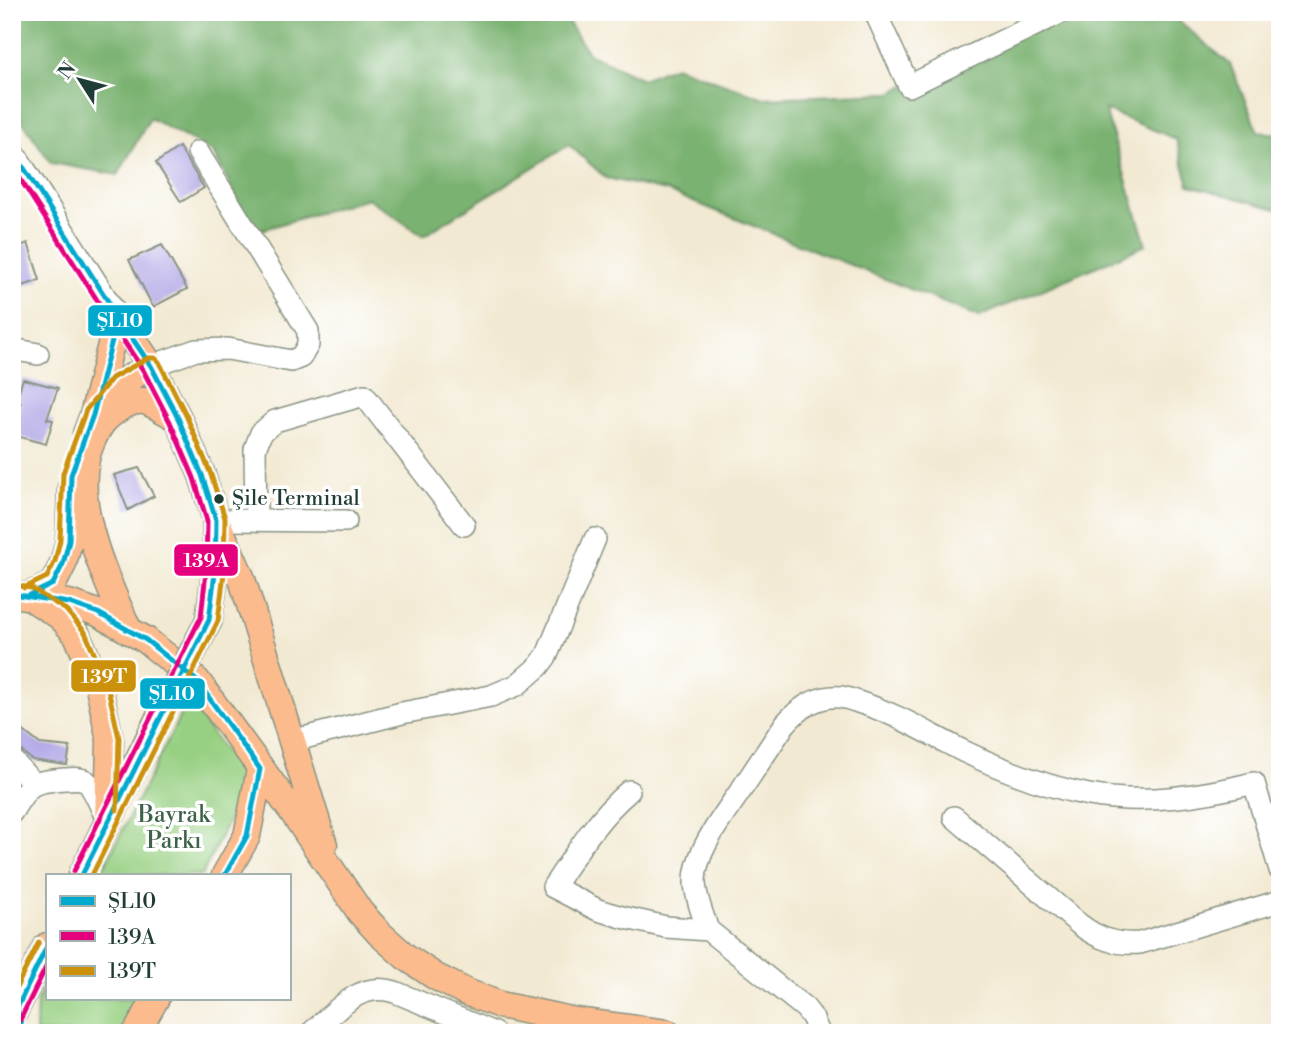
<svg xmlns="http://www.w3.org/2000/svg" width="1292" height="1045" font-family="'Libre Bodoni',serif">
<style>
.green{fill:#98d083;stroke:#5c865c;stroke-width:2}
.forest{fill:#7ab271;stroke:#4c7852;stroke-width:2}
.building{fill:#afa6e5}
.lines{fill:none;stroke-linecap:round;stroke-linejoin:round}
.minor-casing{stroke:#889383;stroke-width:24}
.major-casing{stroke:#889383;stroke-width:29}
.minor{stroke:#fff;stroke-width:21}
.major{stroke:#fbbb8d;stroke-width:26}
.major-bridge-casing{stroke:#889383;stroke-width:29;stroke-linecap:butt}
.major-bridge{stroke:#fbbb8d;stroke-width:26}
.bus-1-casing{stroke:#fff;stroke-width:10}
.bus-2-casing{stroke:#fff;stroke-width:10}
.bus-3-casing{stroke:#fff;stroke-width:10}
.bus-1{stroke:#00a9ce;stroke-width:5}
.bus-2{stroke:#e5007d;stroke-width:5}
.bus-3{stroke:#cc910a;stroke-width:5}
.bus-dot{fill:#1f3d34;stroke:#fff;stroke-width:2.5}
.labels{text-anchor:middle;dominant-baseline:central;stroke-width:7;stroke-linejoin:round;paint-order:stroke}
.bus-label{font-size:21px;fill:#1f3d34;stroke:#fff;text-anchor:start}
.park-label{font-size:23px;fill:#3d6248;stroke:#fff}
.line-badge{stroke:#fff;stroke-width:2.5}
.badge-label{font-size:19px;text-anchor:middle;font-weight:bold;fill:#fff}
</style>
<rect width="100%" height="100%" fill="#fff"/>
<filter id="ink" filterUnits="userSpaceOnUse"><feTurbulence type="fractalNoise" baseFrequency=".0143" numOctaves="2"/><feDisplacementMap in="SourceGraphic" scale="14" xChannelSelector="R" yChannelSelector="G"/><feConvolveMatrix kernelMatrix="1 2 1 2 8 2 1 2 1" color-interpolation-filters="sRGB"/></filter>
<filter id="wash" filterUnits="userSpaceOnUse"><feTurbulence type="fractalNoise" baseFrequency=".00686" numOctaves="4" result="noise"/><feDisplacementMap in="SourceGraphic" scale="28" xChannelSelector="R" yChannelSelector="G"/><feGaussianBlur stdDeviation="1.57" result="paint"/><feColorMatrix in="noise" values="0 0 0 0 0 0 0 0 0 0 0 0 0 0 0 0 0 1.4 0 .05"/><feComposite in="paint" operator="in"/></filter>
<g filter="url(#wash)">
<rect width="100%" height="100%" fill="#f2e9d2"/>
<path class="green" d="M188,700L247,782L202,875H100Z
M47,980V998H141L124,1033H37L36,1029L37,1001Z"/>
<path class="forest" d="M12,12H562L588,53L642,79L675,66L764,98L892,93L974,42L1083,12H1168L1230,64L1258,132L1280,134V210L1189,185L1176,139L1105,110L1146,245L979,317L667,191L606,178L569,145L423,236L368,198L254,232L213,152L150,118L118,175L51,163L12,106Z"/>
<g id="blocks">
<path class="building" d="M179,147L204,188L181,202L156,163Z
M28,243L40,280L12,290V249Z
M162,245L187,289L153,307L129,260Z
M23,379L58,388L47,419L53,420L46,444L12,435V429L21,402L16,400Z
M139,468L154,496L128,510L114,475Z
M12,722L40,744L70,747L67,765L32,760L12,743Z"/>
</g>
</g>
<g filter="url(#ink)">
<use href="#blocks" fill-opacity="0" stroke="#889383" stroke-width="2"/>
<g class="lines">
<defs>
<path id="minor" d="M875,12L909,86L1062,12
M12,149L118,317
M12,349L38,354
M151,366L196,350L228,349L291,361L301,357L308,345V331L198,152
M216,520L346,521
M256,520L255,449L261,433L275,421L364,395L464,525
M292,741L402,713L491,696L517,685L539,666L547,655L595,539
M12,760L34,784
M629,791C597,818 576,853 553,887L598,910L622,917L666,927L708,930L805,1008L812,1017L819,1033
M12,812C29,783 31,782 64,779C71,779 80,777 86,781C94,788 102,810 107,820
M954,817L1079,924C1098,939 1116,945 1140,943L1280,901
M708,930C703,915 696,899 695,883C694,851 726,813 743,787C757,766 771,745 785,724C799,708 818,695 841,697C848,698 855,701 861,703C897,714 929,734 963,751C1003,770 1046,787 1089,795C1144,805 1201,796 1254,783L1280,870
M311,1033C336,1012 359,980 395,992L494,1033"/>
<path id="major" d="M118,317L151,366L178,418L202,475L216,520L215,573L209,620
M96,410L117,385L151,366
M86,434L93,415L118,317
M216,520L242,579L324,845
M12,594L69,603L98,613L146,640L197,681L292,811L360,912L380,934L406,957L436,977L466,992L500,1005L575,1021L667,1033
M28,596L53,584L63,564L69,541L71,487
M36,601L61,617L77,635L99,687L110,740L108,822
M129,631C106,578 66,497 92,441C97,430 101,422 110,415C119,408 132,399 144,401C152,403 169,414 178,418
M82,875L158,720
M225,875L247,836L260,769
M12,1016L47,946
M136,1033L156,998"/>
</defs>
<use href="#minor" class="minor-casing"/>
<use href="#major" class="major-casing"/>
<use href="#minor" class="minor"/>
<use href="#major" class="major"/>
<defs>
<path id="major-bridge" d="M158,720L209,620"/>
</defs>
<use href="#major-bridge" class="major-bridge-casing"/>
<use href="#major-bridge" class="major-bridge"/>
<defs>
<path id="bus-1" d="M12,149L118,317L151,366L178,418L202,475L216,520L215,573L209,620L82,875
M12,594L69,603L98,613L146,640L197,681L260,769L247,836L225,875
M28,596L53,584L63,564L69,541L71,475L93,415L118,317
M23,1033L17,1008L47,946"/>
<path id="bus-2" d="M12,166L111,322L143,370L170,422L194,478L207,521L206,572L201,617L74,871
M20,1020L47,965"/>
<path id="bus-3" d="M13,585L31,588L66,610L85,632L107,684L119,738L117,810
M24,588L47,577L55,561L60,540L63,473L86,410L112,378L148,358H155L159,362L186,415L210,472L225,518L224,573L218,621L92,875
M12,996L39,942"/>
</defs>
<use href="#bus-1" class="bus-1-casing"/>
<use href="#bus-2" class="bus-2-casing"/>
<use href="#bus-3" class="bus-3-casing"/>
<use href="#bus-1" class="bus-1"/>
<use href="#bus-2" class="bus-2"/>
<use href="#bus-3" class="bus-3"/>
</g>
</g>
<circle class="bus-dot" cx="219" cy="499" r="6"/>
<g class="labels">
<g class="bus-label">
<text x="232" y="499">Şile Terminal</text>
</g>
<g class="park-label">
<text x="174" y="815">Bayrak<tspan x="174" dy="26">Parkı</tspan></text>
</g>
</g>
<g class="line-badge">
<rect x="87" y="304" width="66" height="33" rx="7" fill="#00a9ce"/>
<rect x="173" y="543" width="66" height="34" rx="7" fill="#e5007d"/>
<rect x="70" y="659" width="67" height="34" rx="7" fill="#cc910a"/>
<rect x="139" y="677" width="67" height="33" rx="7" fill="#00a9ce"/>
</g>
<g class="badge-label">
<text x="120" y="327">ŞL10</text>
<text x="206" y="567">139A</text>
<text x="104" y="683">139T</text>
<text x="172" y="700">ŞL10</text>
</g>
<rect width="1292" height="1045" fill="none" stroke="#fff" stroke-width="42"/>
<rect x="46" y="874" width="245" height="126" fill="#ffffff" stroke="#a5b1ae" stroke-width="2"/>
<rect x="60" y="896" width="35" height="10" fill="#00a9ce" stroke="#a5b1ae" stroke-width="2"/>
<text x="108" y="908" font-size="21" fill="#1f3d34">ŞL10</text>
<rect x="60" y="931" width="35" height="10" fill="#e5007d" stroke="#a5b1ae" stroke-width="2"/>
<text x="108" y="944" font-size="21" fill="#1f3d34">139A</text>
<rect x="60" y="966" width="35" height="10" fill="#cc910a" stroke="#a5b1ae" stroke-width="2"/>
<text x="108" y="978" font-size="21" fill="#1f3d34">139T</text>
<g transform="translate(80 80) rotate(306)" stroke="#ffffff" stroke-width="5" paint-order="stroke">
<path d="M0-5L12 26L0 18L-12 26Z" fill="#1f3d34"/>
<text y="-10" font-size="19" font-weight="bold" text-anchor="middle" fill="#1f3d34">N</text>
</g>
</svg>
